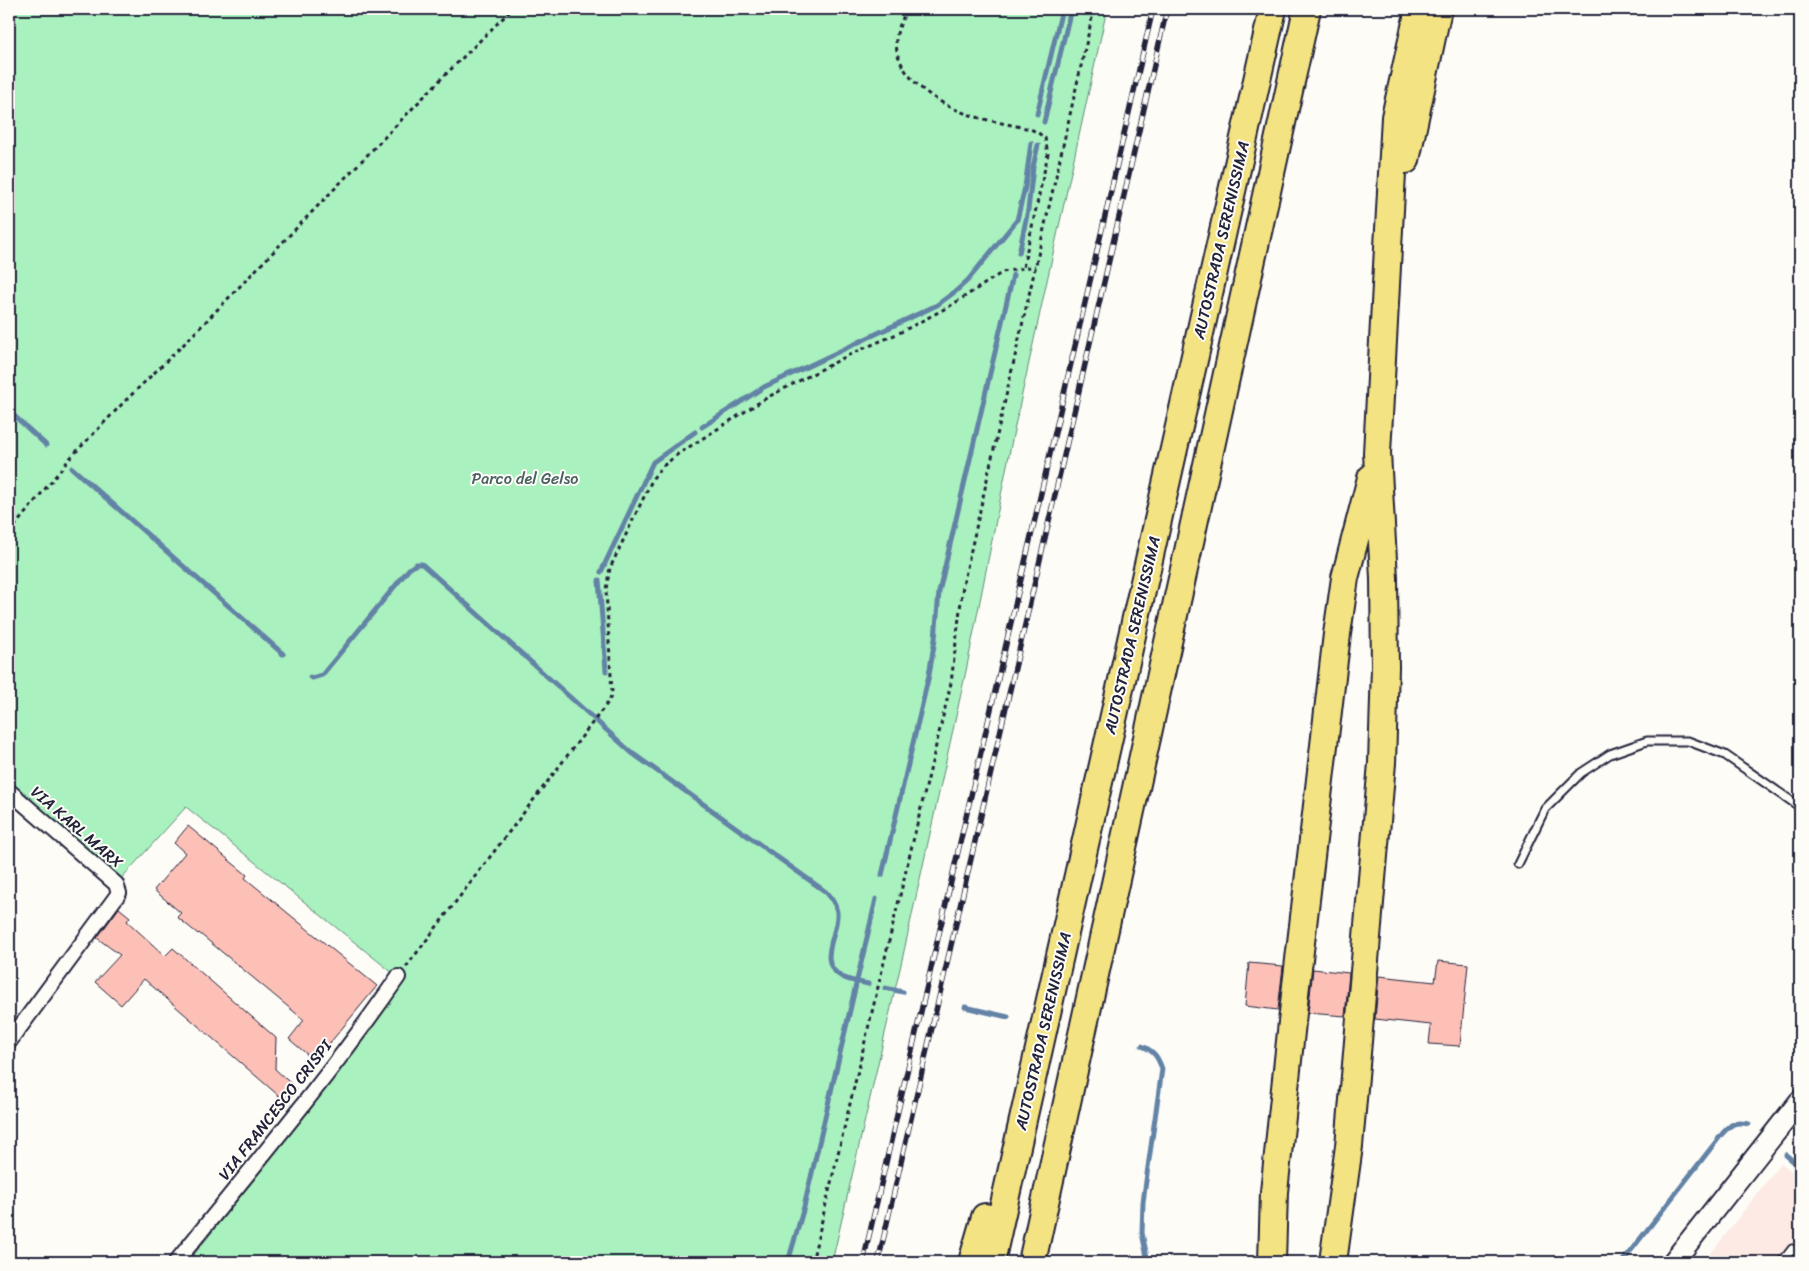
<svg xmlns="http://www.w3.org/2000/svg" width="1809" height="1271" font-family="Sriracha,sans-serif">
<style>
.built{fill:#fdeae4}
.green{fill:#a9f1be;stroke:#668a7c}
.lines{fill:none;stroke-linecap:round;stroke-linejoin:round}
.stream{stroke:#6383a6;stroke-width:5}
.building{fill:#fcc0b7;stroke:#22223b}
.lane-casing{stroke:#22223b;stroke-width:11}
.street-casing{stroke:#22223b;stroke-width:18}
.secondary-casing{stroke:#22223b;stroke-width:24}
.highway-casing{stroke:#22223b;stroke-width:30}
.path{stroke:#22223b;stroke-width:3;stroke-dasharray:4 4;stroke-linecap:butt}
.lane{stroke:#fdfcf7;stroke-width:7}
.street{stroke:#fdfcf7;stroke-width:14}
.secondary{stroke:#fdfcf7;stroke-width:20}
.highway{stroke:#f4e382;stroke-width:26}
.rail-casing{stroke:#22223b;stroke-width:5.5}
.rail{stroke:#fdfcf7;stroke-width:4;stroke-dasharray:11;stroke-linecap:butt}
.labels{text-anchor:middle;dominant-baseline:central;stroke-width:4;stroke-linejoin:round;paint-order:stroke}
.street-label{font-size:16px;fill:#22223b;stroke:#fdfcf7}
.park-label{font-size:16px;fill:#4a6062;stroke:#fdfcf7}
</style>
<rect width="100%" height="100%" fill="#fdfcf7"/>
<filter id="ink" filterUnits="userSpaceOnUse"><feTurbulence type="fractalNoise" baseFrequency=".02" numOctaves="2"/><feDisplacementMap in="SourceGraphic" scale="10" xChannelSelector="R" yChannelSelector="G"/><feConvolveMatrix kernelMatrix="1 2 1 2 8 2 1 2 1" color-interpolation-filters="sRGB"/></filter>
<g filter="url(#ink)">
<path class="built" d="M1781,1163L1800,1178V1262H1704Z"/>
<path class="green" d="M9,9H1107L1013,435L966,671L902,960L832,1262H188L312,1107L404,982L186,807L119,881L9,786Z"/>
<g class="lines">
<path class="stream" d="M1037,114L1062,9
M1044,122L1071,9
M1019,253L1028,210L1033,167L1038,145
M9,411L46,445
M702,427L764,387L937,305L956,291L968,280L1017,220L1025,187L1031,143
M72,468L283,654
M601,572L653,462L695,432
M599,580L606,671
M310,677L312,678L322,675L409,569L416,564H422L632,753L826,892C831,898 836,904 837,912C839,934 815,962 842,977C850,981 860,982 868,984
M882,875L929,675L935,639L939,592L1013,275
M885,988L903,992
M965,1007L1008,1017
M1142,1046C1154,1051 1158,1057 1162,1069L1143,1202L1142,1233L1148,1262
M1786,1155L1800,1167
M788,1262L804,1207L876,899
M1622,1262L1722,1134C1731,1124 1734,1121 1749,1124"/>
</g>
<path class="building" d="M188,826L247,875L245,878L377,986L315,1061L289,1039L304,1020L199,933L198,934L177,917L181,913L154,890L185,853L174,843Z
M119,908L130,917L127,921L165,956L173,948L276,1038L275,1069L297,1089L286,1102L144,979L121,1005L95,982L120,955L97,938Z
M1438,961L1468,964L1460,1046L1429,1044L1431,1025L1375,1019L1379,976L1435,982Z
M1249,963L1283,966L1278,1010L1245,1006Z
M1313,969L1349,973L1345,1016L1308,1013Z"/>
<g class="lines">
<defs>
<path id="lane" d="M1518,864L1545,809L1581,773L1610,754L1647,741H1688L1725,755L1800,807
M1782,1262L1792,1249L1800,1256"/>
<path id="street" d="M9,791L116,884L119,893L9,1042
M176,1262C251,1169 330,1076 398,977"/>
<path id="secondary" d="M1673,1262L1800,1101"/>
<path id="highway" d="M1406,160L1438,9
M972,1262L985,1217
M991,1262L1273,9
M1032,1262L1307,9
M1272,1262L1274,1192L1295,994L1337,634L1345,578L1371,478
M1333,1262L1349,1146L1382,763L1385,667L1384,578L1377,453L1395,117L1419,9"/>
</defs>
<use href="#lane" class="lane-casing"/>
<use href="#street" class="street-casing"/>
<use href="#secondary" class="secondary-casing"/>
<use href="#highway" class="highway-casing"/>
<path class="path" d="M907,9C903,18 896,31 896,41C896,77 936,103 967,114C987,121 1009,124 1030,129L1037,132L1045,138L1048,154L1023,268
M9,533L72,456L126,400L182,346L441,79L512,9
M406,967L609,701L612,693L606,589L610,568L653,478L663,466L678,454L768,397L851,354L899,333L950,306L1003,272L1035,266
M812,1262L951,683L963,585L1094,9"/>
<use href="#lane" class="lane"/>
<use href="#street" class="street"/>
<use href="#secondary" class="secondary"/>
<use href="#highway" class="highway"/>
<defs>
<path id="rail" d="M863,1262L1153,9
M878,1262L1167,9"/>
</defs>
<use href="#rail" class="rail-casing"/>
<use href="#rail" class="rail"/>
</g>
</g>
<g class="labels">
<g class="street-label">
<text transform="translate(1221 240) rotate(-77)">AUTOSTRADA SERENISSIMA</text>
<text transform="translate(1132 635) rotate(-77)">AUTOSTRADA SERENISSIMA</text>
<text transform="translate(77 827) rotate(41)">VIA KARL MARX</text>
<text transform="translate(1043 1031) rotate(-77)">AUTOSTRADA SERENISSIMA</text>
<text transform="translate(275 1110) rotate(-52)">VIA FRANCESCO CRISPI</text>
</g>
<g class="park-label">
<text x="525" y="478">Parco del Gelso</text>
</g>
</g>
<rect width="1809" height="1271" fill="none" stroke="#fdfcf7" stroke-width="30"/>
<rect x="15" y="15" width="1779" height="1241" fill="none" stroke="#22223b" stroke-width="2" filter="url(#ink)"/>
</svg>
